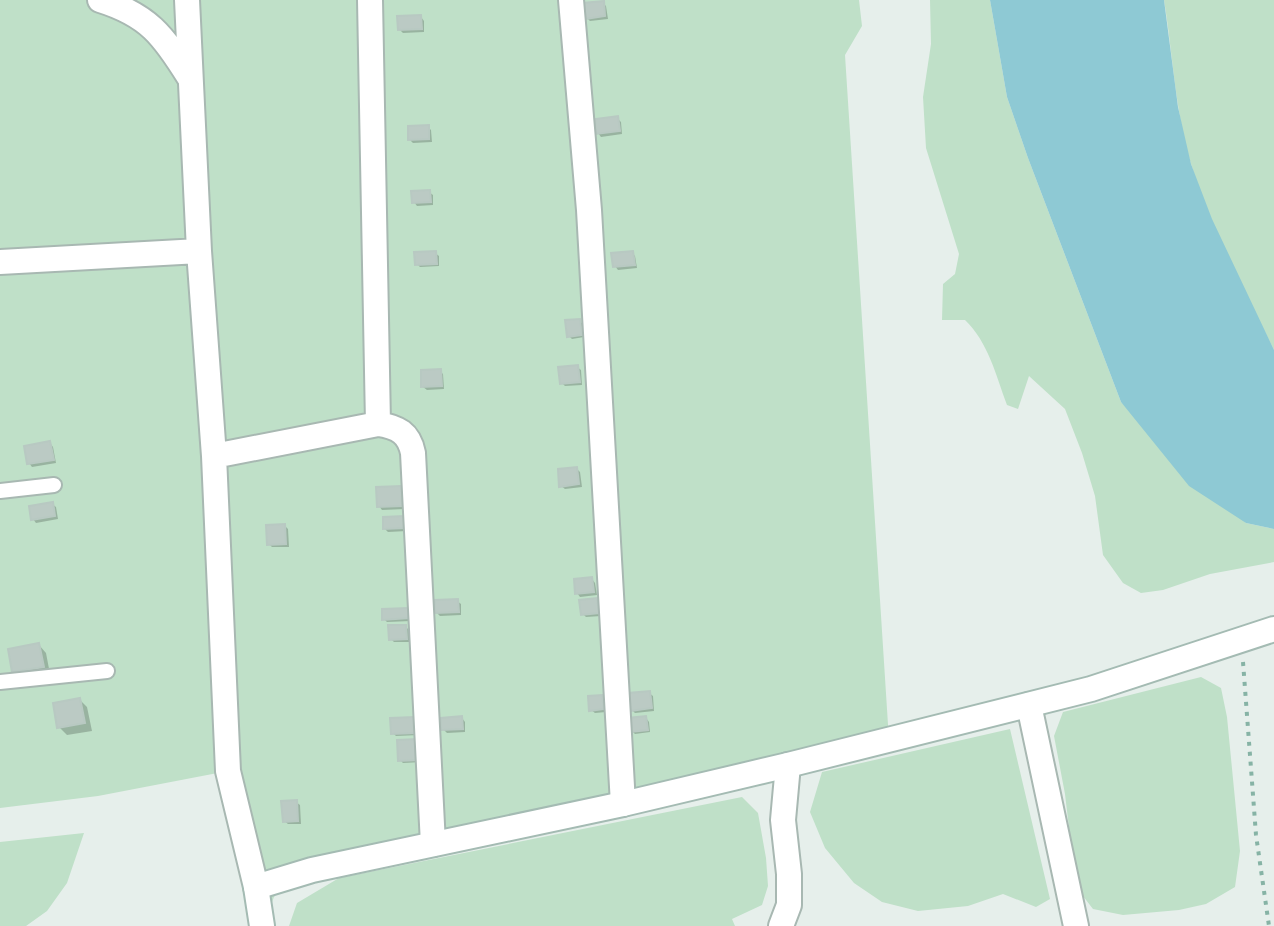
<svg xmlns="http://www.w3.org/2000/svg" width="1274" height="926" font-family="Arial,sans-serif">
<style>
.green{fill:#bfe0c8}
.water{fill:#8ec9d4}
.shadow{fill:#0003}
.building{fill:#bbcac4;stroke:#b8c9c2;stroke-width:2}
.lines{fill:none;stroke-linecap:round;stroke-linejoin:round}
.lane-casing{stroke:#a8b8b2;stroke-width:18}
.street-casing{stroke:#a8b8b2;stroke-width:28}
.secondary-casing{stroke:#a4bbb3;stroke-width:28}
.path{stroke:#86b3a5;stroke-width:4;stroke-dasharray:4 6;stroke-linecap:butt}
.lane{stroke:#fff;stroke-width:14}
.street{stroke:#fff;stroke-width:24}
.secondary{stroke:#fff;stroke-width:24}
</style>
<rect width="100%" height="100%" fill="#e6efeb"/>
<path class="green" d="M0,0H859L862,26L845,55L889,740L280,889L274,897L269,910L228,771L98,796L0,808Z
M930,0H990L1007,97L1028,158L1121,402L1246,523L1274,529V562L1210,574L1163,590L1141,593L1123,583L1103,555L1095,496L1082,453L1065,409L1029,376L1018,409L1007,405C996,375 988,342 965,320H942L943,284L955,274L959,254L926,148L923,97L931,44Z
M1164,0H1274V350C1244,290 1211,229 1191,164C1175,111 1173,55 1164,0Z
M1201,677L1221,688L1227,717L1240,851L1235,887L1206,904L1179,910L1123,915L1093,909L1076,887L1065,794L1054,736L1063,712Z
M1010,729L1050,899L1036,907L1003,894L968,906L918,911L882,902L854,883L825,848L810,812L822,772Z
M742,797L758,813L766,858L768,886L762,905L732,919L735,926H289L297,903L339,878Z
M84,833L67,883L47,911L26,926H0V842Z"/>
<path class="water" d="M990,0H1164L1178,107L1191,164L1212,219L1274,350V529L1246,523L1189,486L1121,402L1028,158L1007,97Z"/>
<path class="shadow" d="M603,3L606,6L608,19L590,21L587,18Z
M421,17L424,21V32L403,33L400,30Z
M618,119L621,122L622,134L601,137L598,133Z
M428,127L431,130L432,142L413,143L410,140Z
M429,192L433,195V205L417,206L414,202Z
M435,253L439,256V266L420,267L417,264Z
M632,253L635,256L637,268L618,270L615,266Z
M579,321L583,324L584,337L572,339L569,336Z
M577,367L581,370L582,385L565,386L562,383Z
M440,371L443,374L444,389L427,390L423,387Z
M50,443L53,447L56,463L32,467L29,463Z
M577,469L580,472L582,487L565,489L561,486Z
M401,488L404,491L405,509L382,510L379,506Z
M52,504L56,507L58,519L36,523L33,519Z
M403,518L407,521V531L388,532L385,529Z
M285,526L288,529L289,547H272L269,544Z
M592,579L595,583L597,595L580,597L577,593Z
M596,600L600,604L601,616L586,617L583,614Z
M457,601L461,604V615L440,616L437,613Z
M407,610L411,613V621L387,622L384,619Z
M406,627L409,630L410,642H394L391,639Z
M39,645L46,653L50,674L22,679L14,671Z
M649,693L653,696L654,711L635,713L632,710Z
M601,697L605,700L606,712L595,713L591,710Z
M80,700L87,707L92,731L67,735L59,727Z
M462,718L465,722V732L447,733L443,729Z
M646,718L649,722L650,732L635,734L632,731Z
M415,719L419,735L396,736L393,733Z
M399,742L422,762L403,763L400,760Z
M296,802L300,805L301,824H288L284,821Z"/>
<path class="building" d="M604,1L605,16L585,19L583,3Z
M421,15L422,29L398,30L397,16Z
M618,116L620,131L596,134L595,119Z
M429,125V139L408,140V126Z
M430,190L431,202L412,203L411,191Z
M436,251L437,264L415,265L414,252Z
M633,251L635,265L613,267L611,253Z
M580,319L582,335L567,337L565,320Z
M578,365L580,382L560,384L558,367Z
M441,369L442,386L421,387V370Z
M50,441L54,460L27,464L24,446Z
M577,467L579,484L559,487L558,469Z
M401,486L402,506L377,507L376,487Z
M53,502L55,516L31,520L29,506Z
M404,516L405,528L383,529V517Z
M285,524L286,544L267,545L266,525Z
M592,577L594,592L575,594L574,579Z
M597,598L599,613L581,615L579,600Z
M458,599L459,612L435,613V600Z
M408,608L409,618L382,620V609Z
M388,625H406L407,639L389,640Z
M39,643L44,667L12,672L8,649Z
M650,691L652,708L630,711L628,693Z
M602,695L604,709L589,711L588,696Z
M80,698L85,723L57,728L53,703Z
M462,716L463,729L441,730V718Z
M646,716L648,730L630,732L628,718Z
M415,717L416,733L391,734L390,718Z
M418,739L419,760L398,761L397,740Z
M297,800L298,821L283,822L281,801Z"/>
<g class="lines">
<defs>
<path id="lane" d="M0,491L54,485
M0,682L107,671"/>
<path id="street" d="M100,0C148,15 163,35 189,77
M187,0L199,251L214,456L228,771L256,887
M370,0L378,424C398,427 409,433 413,453L433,844
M571,0L589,210L623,804
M0,262L199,251
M214,456L378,424
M1029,705L1076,926
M781,926L789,905V874L783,820L788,765"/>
<path id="secondary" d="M262,926L256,887L312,870L623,804L788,765L1091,689L1274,629"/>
</defs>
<use href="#lane" class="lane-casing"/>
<use href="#street" class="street-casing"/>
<use href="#secondary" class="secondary-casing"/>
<path class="path" d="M1243,662L1256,835L1269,926"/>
<use href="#lane" class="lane"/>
<use href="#street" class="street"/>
<use href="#secondary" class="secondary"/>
</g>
</svg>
